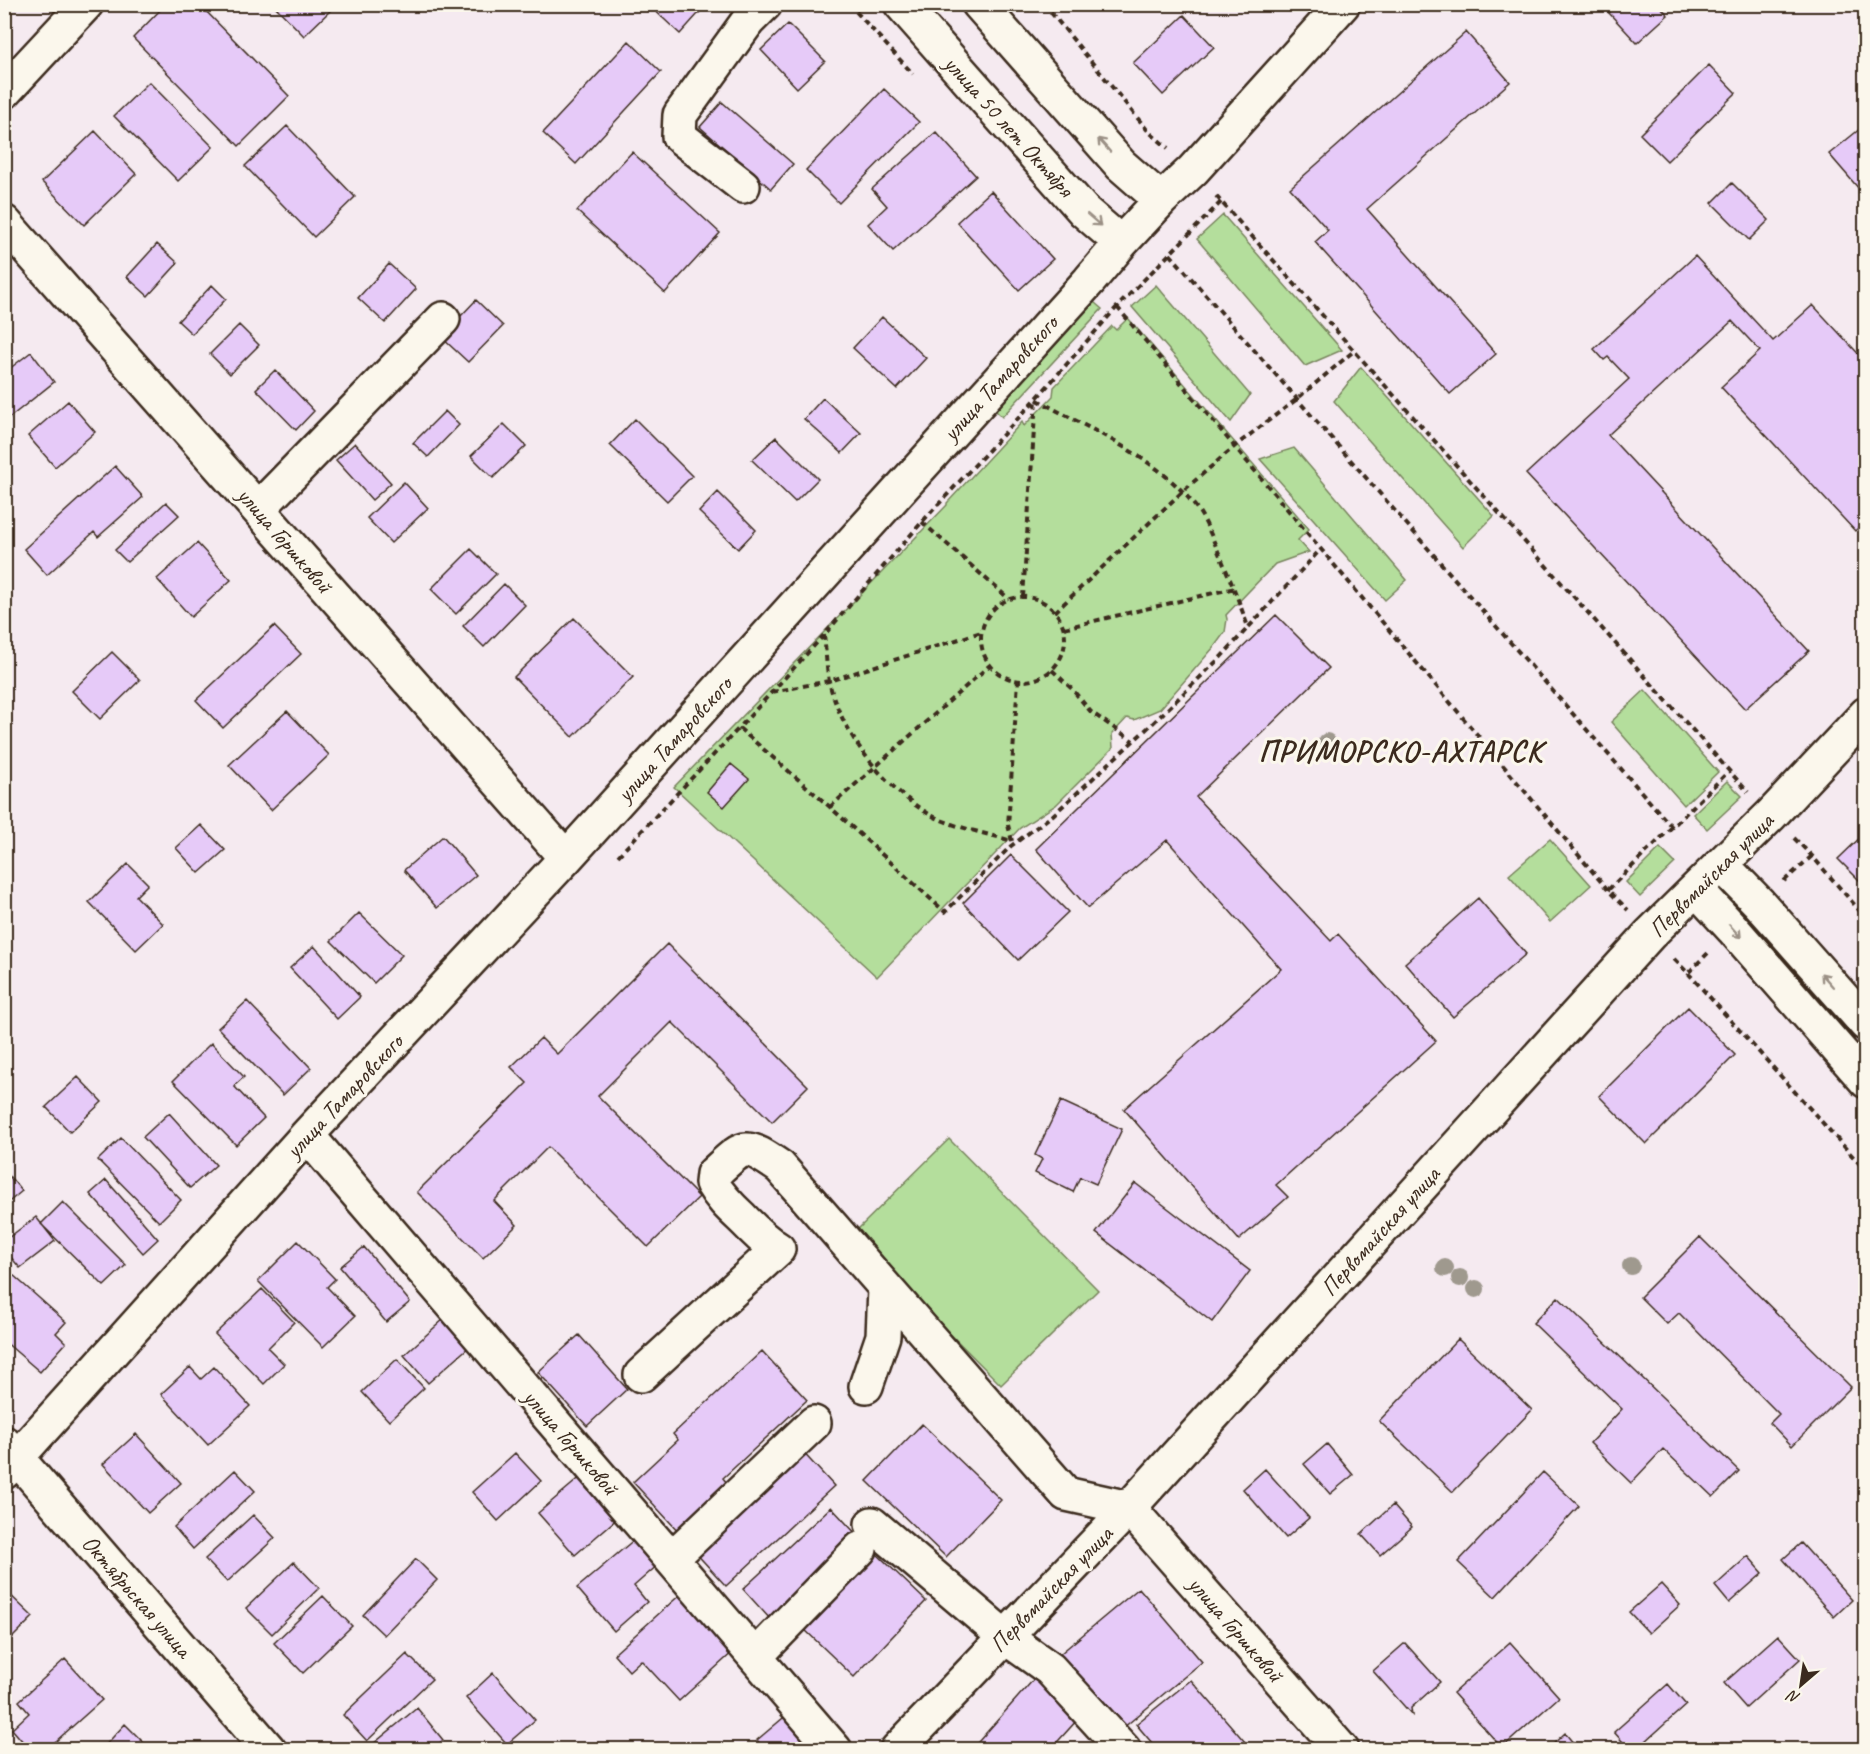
<svg xmlns="http://www.w3.org/2000/svg" width="1870" height="1754" font-family="Caveat,sans-serif">
<style>
.green{fill:#b4de9c;stroke:#78845d;stroke-width:1.5}
.building{fill:#e6caf8;stroke:#3b2a1e;stroke-width:1.5}
.lines{fill:none;stroke-linecap:round;stroke-linejoin:round}
.minor-casing{stroke:#3b2a1e;stroke-width:38}
.path{stroke:#3b2a1e;stroke-width:4;stroke-dasharray:6 4.5;stroke-linecap:butt}
.minor{stroke:#fbf7ec;stroke-width:33}
.tree{fill:#9f998e}
.oneway{stroke:#9b9085}
.labels{text-anchor:middle;dominant-baseline:central;stroke-width:6;stroke-linejoin:round;paint-order:stroke}
.street-label{font-size:24px;fill:#3b2a1e;stroke:#fbf7ec}
.district-label{font-size:30px;font-weight:bold;letter-spacing:1.5px;fill:#3b2a1e;stroke:#fbf7ec}
</style>
<rect width="100%" height="100%" fill="#f5eaf0"/>
<filter id="ink" filterUnits="userSpaceOnUse"><feTurbulence type="fractalNoise" baseFrequency=".0167" numOctaves="2"/><feDisplacementMap in="SourceGraphic" scale="12" xChannelSelector="R" yChannelSelector="G"/><feConvolveMatrix kernelMatrix="1 2 1 2 8 2 1 2 1" color-interpolation-filters="sRGB"/></filter>
<g filter="url(#ink)">
<path class="green" d="M1223,215L1342,350L1305,366L1197,239Z
M1156,285L1250,395L1231,422L1132,307Z
M1088,297L1102,309L1002,417L989,404Z
M1128,318L1309,529L1298,540L1309,552L1275,564L1226,615L1227,619L1225,632L1214,647L1160,709L1134,720L1127,718L1112,734L1113,748L1056,805L1020,828L877,977L674,787L947,505V503L1022,422L1024,426L1053,396L1054,387L1112,326L1116,330Z
M1361,367L1494,516L1463,547L1334,401Z
M1294,448L1407,580L1385,600L1260,459Z
M1645,690L1718,772L1684,805L1611,722Z
M1727,781L1742,796L1707,829L1693,814Z
M1550,839L1591,885L1550,922L1509,875Z
M1660,848L1675,863L1640,897L1626,882Z
M949,1139L1098,1290L1001,1385L852,1235Z"/>
<path class="building" d="M166,4H199L289,96L239,146L133,38Z
M273,4H329L333,8L304,36Z
M648,4H707L680,34Z
M1602,4H1618L1609,13Z
M1618,4H1658L1668,15L1637,43L1609,13Z
M1184,15L1214,47L1163,95L1133,63Z
M788,24L825,61L797,88L761,50Z
M1466,32L1510,82L1367,209L1496,354L1450,394L1315,242L1328,230L1290,188Z
M629,41L661,72L576,164L543,133Z
M1709,65L1736,93L1667,161L1640,134Z
M149,82L213,147L178,181L114,116Z
M884,89L919,122L839,203L806,170Z
M722,102L793,164L771,189L700,127Z
M1866,124V197L1829,154Z
M287,126L355,197L314,237L245,166Z
M95,131L136,174L84,225L42,182Z
M936,132L976,176L893,251L868,224L887,206L872,189Z
M632,152L720,233L665,293L577,211Z
M1732,183L1769,220L1749,240L1712,203Z
M991,191L1053,259L1019,290L957,222Z
M157,244L178,263L148,296L127,277Z
M1695,256L1773,341L1813,305L1866,362V520L1855,531L1721,387L1760,351L1732,321L1608,435L1809,651L1745,709L1526,474L1629,379L1608,357L1604,360L1594,349Z
M389,264L416,289L385,323L358,298Z
M212,285L226,299L192,334L178,321Z
M476,300L503,326L468,362L441,337Z
M882,317L926,358L897,389L853,348Z
M239,325L259,345L230,374L210,354Z
M31,352L54,382L9,418L4,412V373Z
M275,370L314,411L296,430L256,389Z
M823,398L861,433L842,453L804,419Z
M68,401L95,432L55,467L28,436Z
M445,411L459,425L428,457L413,443Z
M635,419L692,476L667,501L610,445Z
M504,424L526,446L493,478L471,456Z
M776,437L818,479L795,502L752,460Z
M355,443L391,483L372,500L336,460Z
M115,466L143,497L98,537L94,532L47,575L24,549Z
M404,482L428,508L391,543L367,518Z
M718,492L756,530L738,549L699,512Z
M166,502L179,515L127,562L115,550Z
M197,543L231,580L191,617L157,579Z
M471,549L496,574L456,614L431,589Z
M504,584L525,605L484,647L463,626Z
M1276,615L1329,668L1196,797L1331,941L1338,934L1436,1041L1276,1185L1288,1197L1239,1240L1124,1109L1281,969L1167,840L1088,908L1036,849Z
M574,618L633,677L573,737L514,677Z
M274,626L301,654L223,728L196,700Z
M112,652L140,680L100,719L72,691Z
M287,711L329,755L271,810L229,765Z
M731,764L749,779L724,807L707,792Z
M201,825L225,850L199,873L176,848Z
M1866,832V887L1838,859Z
M443,836L476,875L437,908L404,870Z
M1011,855L1068,912L1018,960L963,903Z
M128,864L148,884L136,896L163,924L136,950L89,902Z
M1478,898L1526,954L1453,1017L1405,963Z
M359,913L402,955L374,983L331,941Z
M667,944L808,1086L772,1122L672,1022L598,1096L699,1197L648,1247L548,1147L494,1201L517,1225L483,1258L417,1192L527,1083L511,1067L541,1038L557,1054Z
M314,946L360,997L337,1019L290,968Z
M247,1001L311,1068L283,1095L218,1028Z
M1688,1007L1735,1055L1646,1144L1599,1096Z
M211,1043L244,1077L234,1086L264,1118L236,1145L173,1081Z
M78,1077L102,1102L70,1132L46,1107Z
M1061,1101L1122,1129L1096,1184L1080,1177L1073,1192L1035,1173L1042,1159L1035,1155Z
M169,1113L216,1165L190,1188L143,1137Z
M121,1138L181,1200L159,1222L98,1160Z
M4,1170L22,1191L4,1206Z
M106,1180L158,1239L143,1253L90,1194Z
M1135,1183L1250,1271L1212,1322L1096,1233Z
M63,1202L126,1265L104,1286L41,1224Z
M36,1217L55,1241L20,1268L4,1249V1241Z
M1700,1237L1851,1387L1792,1446L1770,1423L1779,1414L1679,1313L1667,1324L1640,1297Z
M298,1241L335,1279L327,1287L355,1316L323,1347L258,1281Z
M364,1247L410,1302L386,1322L340,1267Z
M4,1267L66,1322L56,1333L66,1343L40,1372L4,1341Z
M262,1289L294,1322L268,1348L284,1364L264,1384L215,1334Z
M1558,1297L1739,1471L1713,1497L1663,1449L1631,1483L1590,1443L1622,1409L1533,1323Z
M445,1318L470,1346L428,1383L404,1355Z
M579,1335L627,1389L587,1426L538,1372Z
M1458,1339L1532,1410L1453,1492L1379,1421Z
M762,1351L807,1400L723,1478L730,1487L680,1533L633,1482L678,1440L673,1434Z
M397,1359L424,1388L389,1421L362,1392Z
M190,1367L201,1379L214,1367L250,1406L208,1445L161,1394Z
M922,1424L1001,1500L946,1557L867,1481Z
M136,1434L181,1483L148,1513L103,1464Z
M1327,1444L1353,1475L1330,1494L1304,1464Z
M799,1448L834,1486L726,1586L692,1549Z
M515,1453L541,1481L498,1521L472,1492Z
M1265,1469L1309,1518L1286,1538L1243,1489Z
M235,1470L255,1491L193,1549L174,1527Z
M1543,1472L1579,1506L1495,1597L1458,1562Z
M583,1475L619,1517L575,1555L538,1513Z
M1393,1505L1412,1527L1380,1555L1361,1534Z
M831,1507L859,1537L771,1620L743,1589Z
M253,1515L275,1538L227,1582L205,1559Z
M636,1538L659,1564L634,1586L647,1602L614,1631L577,1588Z
M1801,1543L1852,1600L1834,1617L1783,1559Z
M876,1553L926,1601L854,1677L804,1629Z
M1748,1556L1763,1573L1729,1603L1715,1586Z
M416,1559L437,1580L384,1635L363,1615Z
M294,1562L319,1588L272,1634L246,1608Z
M1661,1584L1680,1605L1649,1633L1629,1612Z
M1139,1588L1202,1662L1117,1733L1055,1658Z
M4,1589L33,1617L4,1646Z
M683,1592L735,1650L679,1701L641,1660L629,1671L614,1654Z
M323,1596L352,1626L303,1673L274,1643Z
M1778,1635L1800,1659L1746,1708L1724,1683Z
M1510,1642L1559,1697L1502,1748L1453,1693Z
M1405,1643L1440,1682L1411,1708L1412,1715L1373,1671Z
M407,1654L432,1679L367,1741L343,1715Z
M65,1659L102,1700L46,1750H30L12,1729L29,1713L19,1701Z
M493,1673L535,1720L507,1744L466,1698Z
M1034,1679L1078,1719L1050,1750H971Z
M1191,1680L1252,1750H1158L1136,1724Z
M1668,1684L1686,1705L1636,1750H1630L1614,1732Z
M417,1708L443,1740L432,1750H375L372,1745Z
M789,1713L821,1750H765L757,1740Z
M125,1724L151,1750H101Z
M1565,1733L1579,1750H1547Z"/>
<g class="lines">
<defs>
<path id="minor" d="M901,4L1084,211L1121,243
M979,4L1121,165L1161,200
M4,92L86,4
M743,186L679,136L680,115L748,21L765,4
M4,222L566,858
M258,509L443,319
M1721,864L1759,903L1866,1024
M1696,889L1733,929L1866,1081
M307,1135L835,1750
M641,1375L778,1249C762,1239 753,1229 741,1217C729,1206 720,1197 712,1183L713,1174C745,1145 743,1142 780,1167L1066,1494L1129,1508L1342,1750
M866,1386L883,1336L885,1289
M4,1443L269,1750
M4,1472L307,1135L566,858L1089,281L1121,243L1161,200L1193,170L1343,4
M872,1524L1005,1637L1050,1669L1124,1750
M671,1559L814,1423
M755,1657L860,1549
M897,1750L1129,1508L1650,934L1771,815L1866,714"/>
</defs>
<use href="#minor" class="minor-casing"/>
<path class="path" d="M849,4L913,74
M1044,4L1149,132L1168,148
M1216,196L1748,792
M1221,202L1117,307L1036,399L922,522L824,635L739,728L830,807L945,912L1011,846L1053,815L1152,724L1221,657L1320,550
M1170,254L1672,827
M1117,307L1608,890L1628,910
M922,522L1009,599
M1023,597L1036,399C1088,429 1158,457 1195,506C1205,519 1211,535 1218,551C1229,576 1239,601 1248,627
M981 639a42 42 0 1 1 84 0a42 42 0 1 1-84 0Z
M1055,612L1183,491L1235,446L1297,399L1355,350
M1064,628L1235,588
M824,635C826,650 826,666 829,681C840,732 884,787 929,814C949,826 988,834 1012,841
M1052,670L1072,689L1091,712L1133,741
M772,692L829,681L981,632
M830,807L990,665
M1794,838L1812,856L1866,918
M1012,841L1008,825L1018,681
M618,856L739,728
M1784,881L1812,856
M1608,890L1729,771
M1674,959L1688,973L1709,952
M1688,973L1866,1171"/>
<use href="#minor" class="minor"/>
</g>
<g class="tree">
<circle cx="1327" cy="742" r="9"/>
<circle cx="1631" cy="1266" r="9"/>
<circle cx="1445" cy="1268" r="9"/>
<circle cx="1460" cy="1278" r="9"/>
<circle cx="1476" cy="1289" r="9"/>
</g>
<defs><path id="oneway-shaft" d="M-6 0H5M1.5-3L5.5 0L1.5 3" fill="none" stroke-width="1.6" stroke-linecap="round" stroke-linejoin="round" transform="scale(1.5)"/></defs>
<g class="oneway">
<use href="#oneway-shaft" transform="translate(1104 145) rotate(-132)"/>
<use href="#oneway-shaft" transform="translate(1094 220) rotate(41)"/>
<use href="#oneway-shaft" transform="translate(1735 931) rotate(48)"/>
<use href="#oneway-shaft" transform="translate(1827 980) rotate(-131)"/>
</g>
</g>
<g class="labels">
<g class="street-label">
<text transform="translate(1009 126) rotate(48)">улица 50 лет Октября</text>
<text transform="translate(1000 378) rotate(-48)">улица Тамаровского</text>
<text transform="translate(285 540) rotate(49)">улица Горшковой</text>
<text transform="translate(674 739) rotate(-48)">улица Тамаровского</text>
<text transform="translate(1711 875) rotate(-45)">Первомайская улица</text>
<text transform="translate(344 1096) rotate(-47)">улица Тамаровского</text>
<text transform="translate(1380 1231) rotate(-48)">Первомайская улица</text>
<text transform="translate(571 1442) rotate(49)">улица Горшковой</text>
<text transform="translate(1051 1589) rotate(-46)">Первомайская улица</text>
<text transform="translate(137 1596) rotate(49)">Октябрьская улица</text>
<text transform="translate(1236 1629) rotate(49)">улица Горшковой</text>
</g>
<g class="district-label">
<text x="1401" y="751">ПРИМОРСКО-АХТАРСК</text>
</g>
</g>
<rect width="1870" height="1754" fill="none" stroke="#fbf7ec" stroke-width="24"/>
<rect x="12" y="12" width="1846" height="1730" fill="none" stroke="#3b2a1e" stroke-width="2" filter="url(#ink)"/>
<g transform="translate(1801 1685) rotate(209)" stroke="#fbf7ec" stroke-width="4.5" paint-order="stroke">
<path d="M0-4.5L10 22L0 15L-10 22Z" fill="#3b2a1e"/>
<text y="-9" font-size="16" font-weight="bold" text-anchor="middle" fill="#3b2a1e">N</text>
</g>
</svg>
